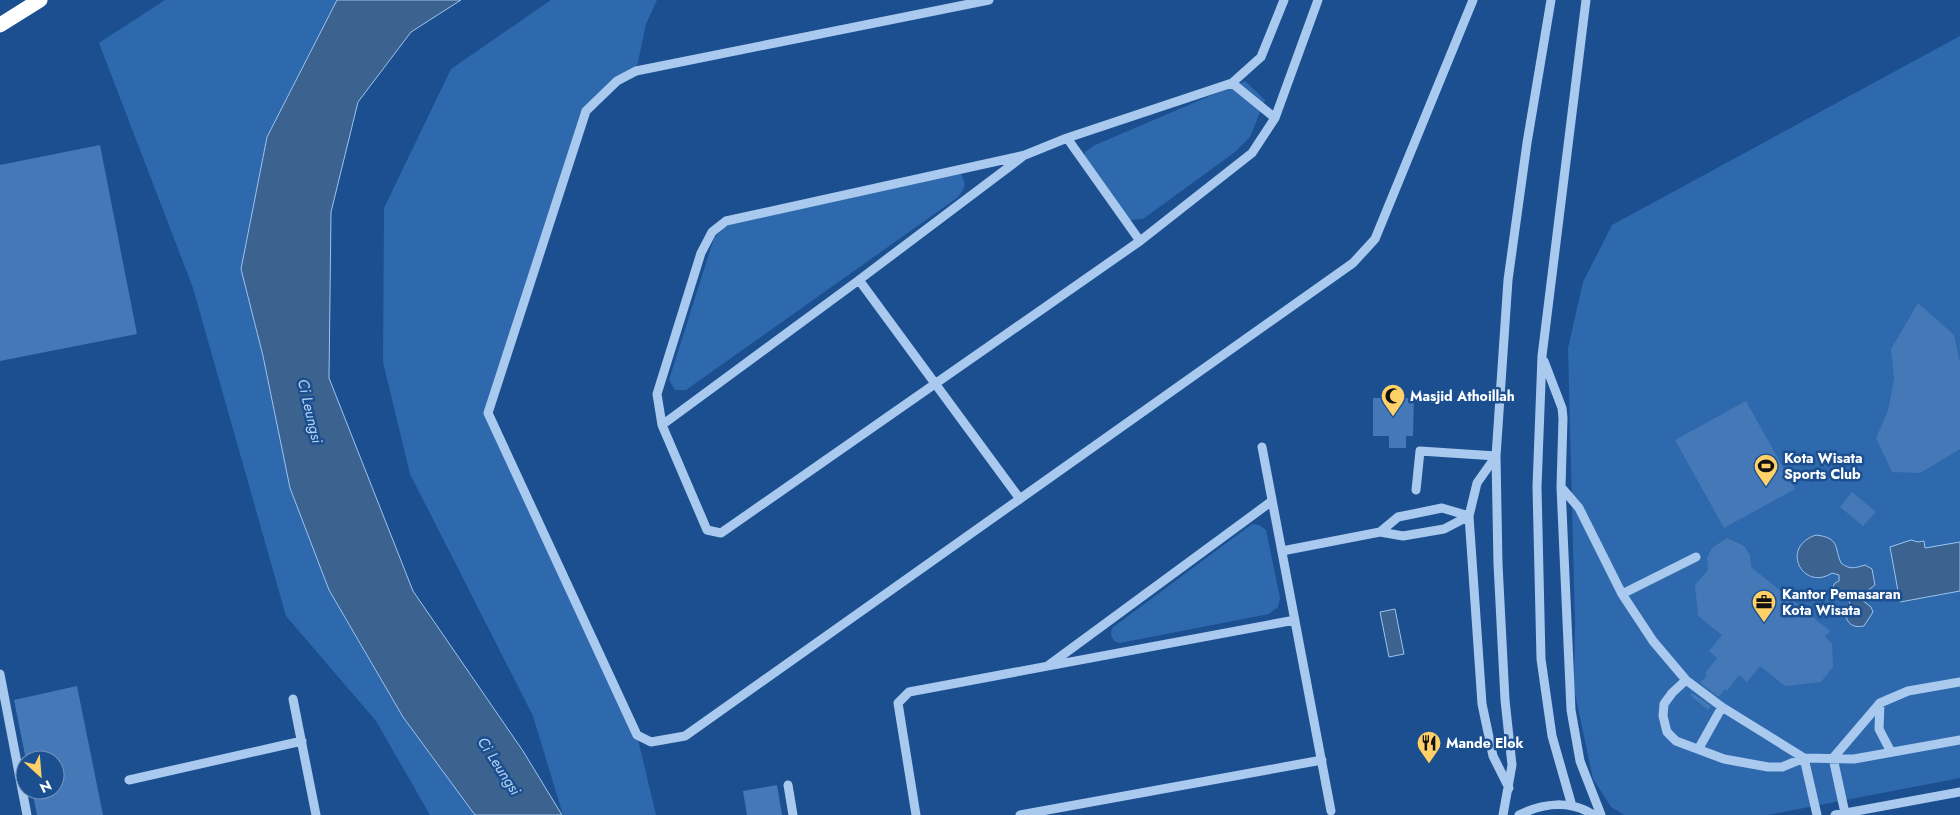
<svg xmlns="http://www.w3.org/2000/svg" width="1960" height="815" font-family="Jost,sans-serif">
<style>
.green{fill:#2e69ad}
.water{fill:#3c6290;stroke:#9cc4f0}
.building{fill:#4478b7}
.lines{fill:none;stroke-linecap:round;stroke-linejoin:round}
.minor{stroke:#a9c9ee;stroke-width:9}
.highway{stroke:#fff;stroke-width:15}
.labels{text-anchor:middle;dominant-baseline:central;stroke-width:5;stroke-linejoin:round;paint-order:stroke}
.poi-label{font-size:14px;font-weight:bold;fill:#fff;stroke:#1b4f8f;text-anchor:start}
.water-label{font-size:15px;font-style:italic;fill:#b5d3f5;stroke:#1b4f8f}
</style>
<rect width="100%" height="100%" fill="#1b4f8f"/>
<path class="green" d="M165,0H337L267,137L241,269L263,356L403,717L475,815H430L376,721L286,616L193,288L99,43Z
M551,0H657L646,24L636,71L586,111L488,413L637,735L656,815H563L533,716L410,474L383,362L384,208L451,69Z
M1960,36V778L1768,815H1624L1611,807L1593,779L1574,689L1575,625L1568,348L1583,282L1612,225Z
M1245,81L1265,100L1250,137L1235,152L1143,219L1131,220L1121,216L1083,163L1085,152L1095,145Z
M949,172L961,174C967,184 965,190 957,198L686,390H675L669,380L714,238L723,229L735,221Z
M1252,524L1259,525L1266,530L1280,598L1278,607L1269,614L1120,643L1114,641L1111,635L1112,628Z"/>
<path class="water" d="M337,0H461L411,32L358,102L331,212L329,378L413,591L523,751L562,815H475L403,717L329,590L290,488L263,356L241,269L267,137Z
M1816,535C1840,538 1834,547 1841,563C1850,570 1855,568 1865,565L1872,569L1875,585L1863,594L1862,600L1871,607L1873,612L1864,626C1850,629 1844,620 1846,607L1850,604L1849,600L1837,593L1833,587L1835,583L1839,581V575L1832,573C1803,592 1779,547 1816,535Z
M1911,540L1918,542L1924,541L1925,548L1960,542V591L1900,602L1890,547Z
M1395,609L1404,654L1389,657L1380,612Z"/>
<path class="building" d="M100,145L137,334L0,361V165Z
M1918,303L1954,335L1960,363V449L1920,473L1892,472L1876,438L1888,411L1894,378L1891,349Z
M1373,398H1414L1413,436H1406V448H1389V436H1373Z
M1746,401L1795,489L1724,528L1675,440Z
M1852,492L1876,512L1863,526L1840,507Z
M1727,538L1744,546L1750,555L1751,567L1830,631L1825,637L1832,643L1833,667L1821,682L1785,686L1760,666L1747,682L1739,675L1727,691L1725,689L1719,697L1700,683L1707,675L1705,673L1717,658L1709,651L1722,635L1698,616L1695,585L1708,570L1707,558L1712,548Z
M77,686L103,815H37L32,790H55V760H26L14,700Z
M1692,693L1711,706L1708,710L1690,695Z
M777,785L782,815H747L743,791Z"/>
<g class="lines">
<path class="minor" d="M989,0L636,71L617,81L586,111L488,413L637,735L651,742L685,736L1353,263L1375,239L1473,0
M1284,0L1261,57L1232,83L1067,138L1025,155L726,221L712,232L701,253L657,394L662,425L707,530L721,533L1140,241L1252,153L1275,118L1318,0
M1232,83L1275,118
M1067,138L1140,241
M859,280L1020,499
M1544,361L1562,408L1563,418L1561,487L1571,710L1580,761L1601,815
M662,425L859,280L1022,157
M1262,447L1331,811
M1496,456L1477,483L1469,516L1482,704L1493,756L1509,788
M1561,487L1579,508L1622,594L1653,641L1686,680L1722,707L1804,758L1817,815
M1416,490L1420,451L1496,456
M1380,532L1398,517L1442,508L1469,516
M1282,551L1380,532L1403,536L1444,529L1469,516
M1622,594L1696,557
M1049,665L1272,501
M0,674L27,815
M1686,680L1672,693L1664,704L1663,716L1667,732L1676,741L1724,759L1768,767H1782L1804,758L1854,759L1960,740
M293,699L316,815
M1880,703L1879,729L1891,752
M1699,748L1722,707
M129,780L302,741
M788,785L793,815
M1572,806L1552,736L1541,659L1537,487L1542,356L1586,0
M1845,813L1833,758L1880,703L1908,691L1960,682
M916,815L898,703L909,692L1295,620
M1020,815L1322,760
M1503,815L1512,765L1505,700L1498,564L1496,456L1508,280L1527,143L1551,0
M1519,815C1543,803 1570,800 1594,815
M1835,815L1960,792"/>
<path class="highway" d="M0,25L40,0"/>
</g>
<defs>
<symbol id="mosque-pin" viewBox="-11 -11 22 30"><path d="M0 17L-7.5 6A9.5 9.5 0 1 1 7.5 6Z" fill="#ffd166" stroke="#1b4f8f"/><path d="M3.5-4.9A6 6 0 1 0 3.5 4.9A5 5 0 1 1 3.5-4.9Z" fill="#111"/></symbol>
<symbol id="stadium-pin" viewBox="-11 -11 22 30"><path d="M0 17L-7.5 6A9.5 9.5 0 1 1 7.5 6Z" fill="#ffd166" stroke="#1b4f8f"/><path d="M0-5a6.5 5 0 1 0 0 10a6.5 5 0 1 0 0-10ZM-3.5-1.8h7v3.6h-7Z" fill="#111"/></symbol>
<symbol id="office-pin" viewBox="-11 -11 22 30"><path d="M0 17L-7.5 6A9.5 9.5 0 1 1 7.5 6Z" fill="#ffd166" stroke="#1b4f8f"/><path d="M-6-3h4V-5.5h4V-3h4V5H-6ZM-1-4.5V-3h2v-1.5ZM-6 0V1H6V0Z" fill="#111"/></symbol>
<symbol id="restaurant-pin" viewBox="-11 -11 22 30"><path d="M0 17L-7.5 6A9.5 9.5 0 1 1 7.5 6Z" fill="#ffd166" stroke="#1b4f8f"/><path d="M-5-6h1v4h1v-4h1v4h1v-4h1v5L-1.5 .5V6h-2V.5L-5-1ZM5-6V6H3V1.5H1.5Q1.5-4 5-6Z" fill="#111"/></symbol>
</defs>
<g fill-rule="evenodd">
<use href="#mosque-pin" x="1379" y="382" width="28" height="38"/>
<use href="#stadium-pin" x="1752" y="452" width="28" height="38"/>
<use href="#office-pin" x="1750" y="588" width="28" height="38"/>
<use href="#restaurant-pin" x="1415" y="729" width="28" height="38"/>
</g>
<g class="labels">
<g class="poi-label">
<text x="1410" y="396">Masjid Athoillah</text>
<text x="1784" y="458">Kota Wisata<tspan x="1784" dy="16">Sports Club</tspan></text>
<text x="1782" y="594">Kantor Pemasaran<tspan x="1782" dy="16">Kota Wisata</tspan></text>
<text x="1446" y="743">Mande Elok</text>
</g>
<g class="water-label">
<text transform="translate(310 411) rotate(77)">Ci Leungsi</text>
<text transform="translate(499 766) rotate(57)">Ci Leungsi</text>
</g>
</g>
<g transform="translate(40 775) rotate(154)"><circle r="24" fill="#1b4f8f" stroke="#7695bc"/>
<path d="M0-4L9 19L0 12L-9 19Z" fill="#ffd166"/>
<text y="-8" font-size="14" font-weight="bold" text-anchor="middle" fill="#ffffff">N</text>
</g>
</svg>
